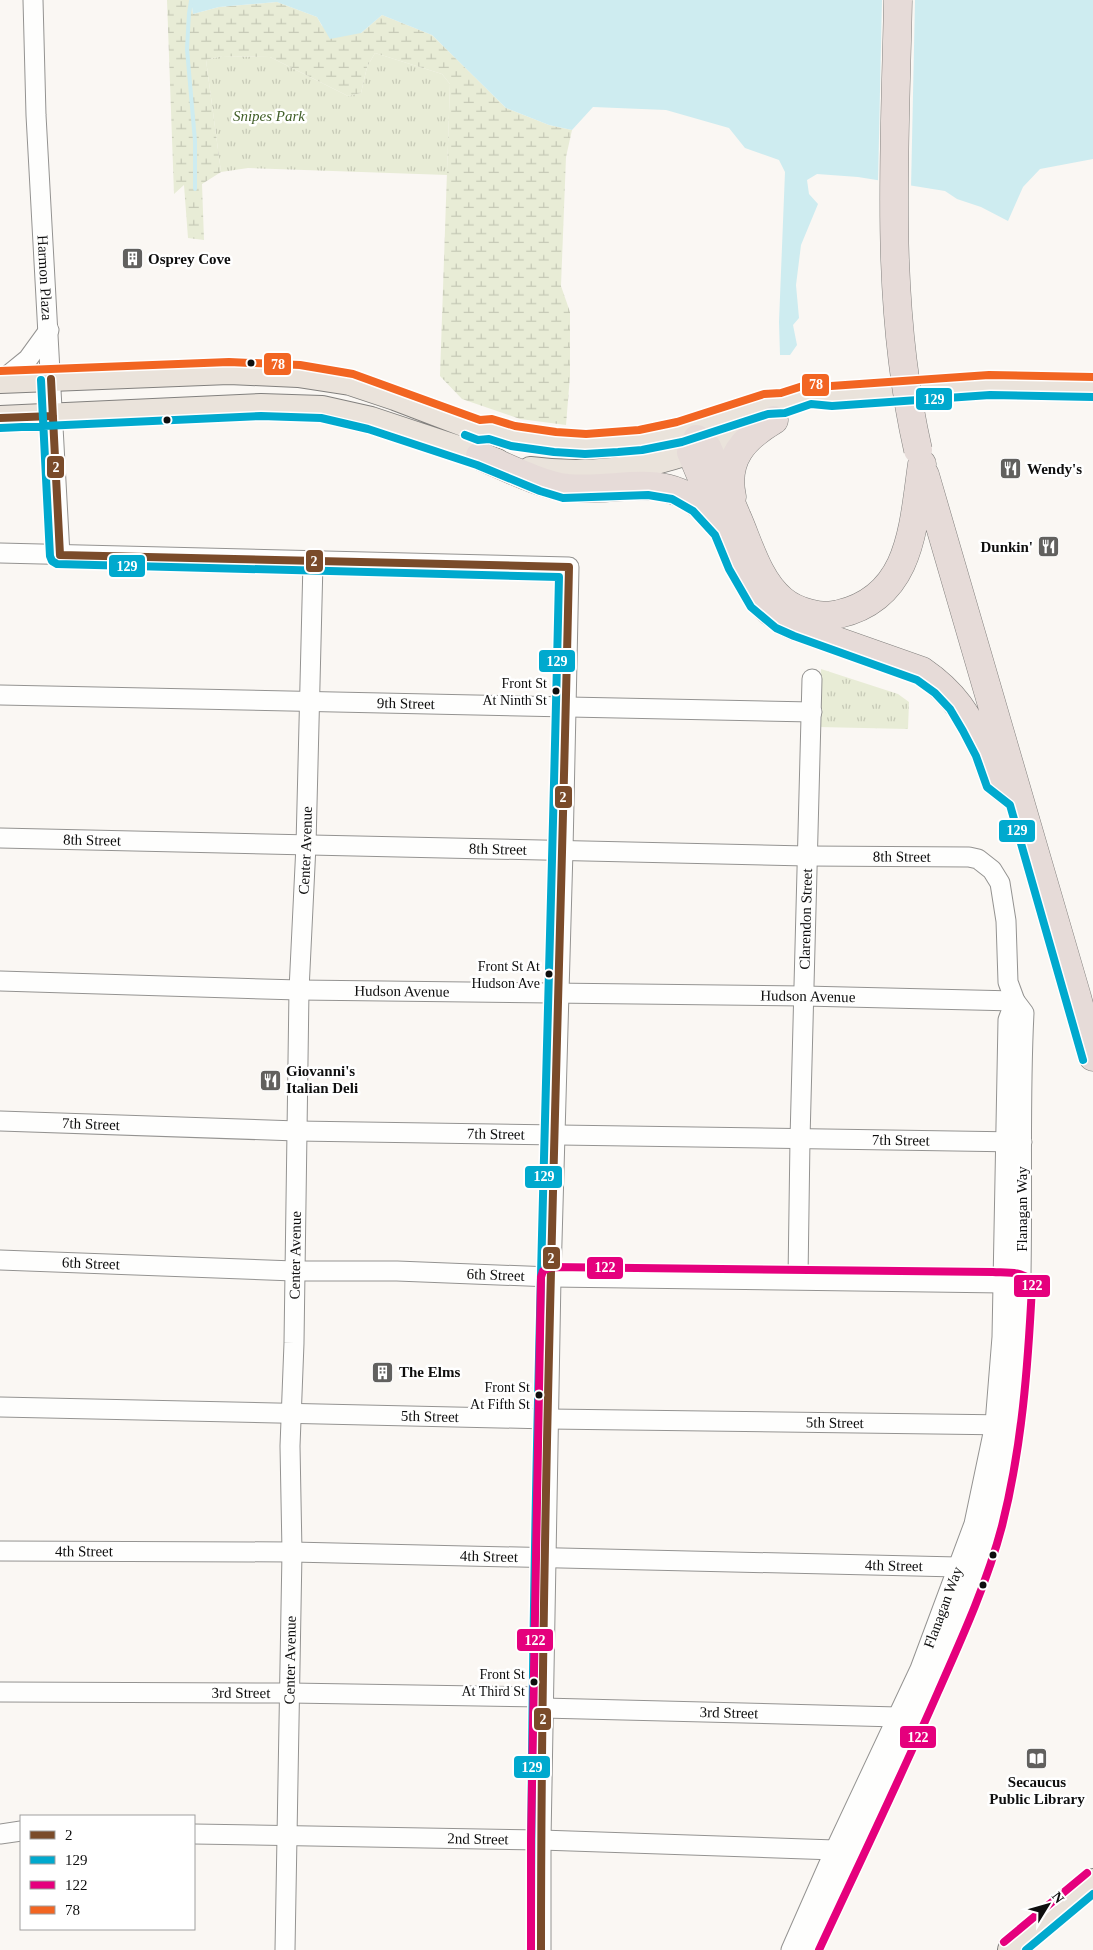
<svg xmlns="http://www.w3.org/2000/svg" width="1093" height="1950" font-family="'Times New Roman',serif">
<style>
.grass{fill:url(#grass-tufts)}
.wetland{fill:url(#wetland-marsh)}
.water{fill:#ceecf0}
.pier{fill:#faf7f3}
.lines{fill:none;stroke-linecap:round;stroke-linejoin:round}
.stream{stroke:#ceecf0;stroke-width:4}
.minor-casing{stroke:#949391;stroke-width:21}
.major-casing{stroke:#82807e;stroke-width:26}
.highway-casing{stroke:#82807e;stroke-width:29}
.minor{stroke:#fefefd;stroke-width:19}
.major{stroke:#eae3db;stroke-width:24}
.highway{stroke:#e6dbd8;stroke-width:28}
.highway-bridge-casing{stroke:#82807e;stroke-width:29;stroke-linecap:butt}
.highway-bridge{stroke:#e6dbd8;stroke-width:28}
.bus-1-casing{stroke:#fff;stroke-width:11}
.bus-2-casing{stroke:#fff;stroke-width:11}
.bus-3-casing{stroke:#fff;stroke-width:11}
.bus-4-casing{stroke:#fff;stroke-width:11}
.bus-1{stroke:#7a4b2a;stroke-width:8}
.bus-2{stroke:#00a9ce;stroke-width:8}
.bus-3{stroke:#e5007d;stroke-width:8}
.bus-4{stroke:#f26522;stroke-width:8}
.bus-dot{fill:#0e0e0e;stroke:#fff;stroke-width:2}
.labels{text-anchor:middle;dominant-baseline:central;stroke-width:5;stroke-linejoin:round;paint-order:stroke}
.bus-label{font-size:14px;fill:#0e0e0e;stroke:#fff;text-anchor:end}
.park-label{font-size:15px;font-style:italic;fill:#3f5d26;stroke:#fff}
.poi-label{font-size:15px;font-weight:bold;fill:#0e0e0e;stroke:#fff;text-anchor:start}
.street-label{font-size:15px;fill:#0e0e0e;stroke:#fff}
.line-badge{stroke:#fff;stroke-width:2}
.badge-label{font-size:14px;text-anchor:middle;font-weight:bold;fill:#fff}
</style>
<defs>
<pattern id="grass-tufts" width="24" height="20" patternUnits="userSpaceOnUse" patternTransform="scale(1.25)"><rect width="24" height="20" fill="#e8ecd6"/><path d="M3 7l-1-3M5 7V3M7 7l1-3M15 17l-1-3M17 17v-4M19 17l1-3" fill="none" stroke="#c6c9b6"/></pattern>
<pattern id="wetland-marsh" width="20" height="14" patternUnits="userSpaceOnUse" patternTransform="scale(1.25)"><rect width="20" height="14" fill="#e8ecd6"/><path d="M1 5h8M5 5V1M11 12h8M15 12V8" fill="none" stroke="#c6c9b6"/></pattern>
</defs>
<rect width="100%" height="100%" fill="#faf7f3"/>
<path class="grass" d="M375,53L442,74L450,84L447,175L248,168L221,172L206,60L222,56L270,57L348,96L361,93L367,67Z
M821,669L898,694L909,702L908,729L819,727Z"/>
<path class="wetland" d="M167,0H191L193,14L219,7L277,2L317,17L322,26L361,33L382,15L432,35L506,108L549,125L572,130L566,157L561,286L570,312V376L566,425L520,419L462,399L440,376L450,84L442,74L375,53L367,67L361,93L348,96L270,57L222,56L206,60L221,172L202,184L204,240L188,238L184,185L174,194Z"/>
<path class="water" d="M191,0H1093V159L1040,169L1023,187L1008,221L981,207L957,199L945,191L858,177L817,174L807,180L809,194L818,204L801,245L796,285L799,318L793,325L797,345L790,355H780L779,322L785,172L779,160L745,148L729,128L666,110L593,107L572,130L549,125L506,108L432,35L382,15L361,33L330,39L317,17L277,2L219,7L193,14Z"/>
<path class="pier" d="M882,0H915L911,188L878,183Z"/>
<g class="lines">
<path class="stream" d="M191,1L189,13L187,49L195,141V189"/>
<defs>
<g id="minor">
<path id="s1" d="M33,0L36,115L60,555"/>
<path d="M1,381L28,359L49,330"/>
<path d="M0,553L569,567L563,850L551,1277L541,1840V1950"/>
<path id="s2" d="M0,695L812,712"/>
<path id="s3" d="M0,838L807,856L969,857L978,859L992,870L1000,883L1006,921L1008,982L1015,1001L1024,1013C1016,1165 1032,1318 1004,1469C990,1543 961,1613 931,1682C892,1772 849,1861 808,1950"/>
<path id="s4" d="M0,981L299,990L804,996L1015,1001"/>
<path id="s5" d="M0,1121L297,1131L1022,1142"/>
<path id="s6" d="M0,1260L294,1271H397L551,1277L1003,1283L1022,1285"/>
<path id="s7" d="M798,1279L800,1139L812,679"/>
<path id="s8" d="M0,1407L549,1419L1010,1425"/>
<path id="s9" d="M0,1551L292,1552L958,1567L968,1570"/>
<path id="s10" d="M0,1692L290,1693L543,1697"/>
<path id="s11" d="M543,1708L898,1717L909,1720"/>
<path d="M0,1834L21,1831"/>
<path id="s12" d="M194,1834L541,1840L835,1850L847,1854"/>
<path id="s13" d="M285,1950L292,1552L290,1446L294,1343L299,990L306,845L313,562"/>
<path id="s14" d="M791,1950L835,1850L920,1669L974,1524L995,1424L1002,1337L1008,1020L1015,1001"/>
</g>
<path id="major" d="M0,381L229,372L298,375L350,383L395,398L479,430L490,429L513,436L555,442L586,444L640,440L680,432L766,404L783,403L810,394L831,396L990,385L1093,387
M0,418L261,406L322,408L371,419L497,461
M530,469C621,481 680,457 763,425
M1010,1950L1093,1881"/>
<path id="highway" d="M480,456C504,466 541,485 567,488C626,493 671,466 716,521
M922,464C913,526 912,597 839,614C822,619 796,612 782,600C758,580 749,544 737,517C727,493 717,470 707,447L697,439L691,452L738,564L759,601L771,612L782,620L797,627L922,671C954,693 968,715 984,751C989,760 991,776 998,783C1004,789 1012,794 1019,799
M925,475L1077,997L1093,1057
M732,497C724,459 744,438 774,420"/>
</defs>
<use href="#minor" class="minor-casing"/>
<use href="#major" class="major-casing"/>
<use href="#highway" class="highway-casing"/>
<use href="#minor" class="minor"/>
<use href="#major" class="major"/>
<use href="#highway" class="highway"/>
<defs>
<path id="highway-bridge" d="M898,0C895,151 884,301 918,450"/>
</defs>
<use href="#highway-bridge" class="highway-bridge-casing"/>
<use href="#highway-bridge" class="highway-bridge"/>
<defs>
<path id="bus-1" d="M51,379L60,555
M0,418L53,416
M60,555L569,567
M541,1950C541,1489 559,1028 569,567"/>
<path id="bus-2" d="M41,380L50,556L52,561L57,564L559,577C549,1034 531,1492 531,1950
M0,428L261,416L321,418L368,429L477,465L540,491L563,498L648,495L672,499L693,511L715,535L729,569L751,607L776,628L794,636L917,680L935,693L950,709L963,731L976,756L987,787L1010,805L1083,1060
M465,435L478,440L489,439L511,446L554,452L585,454L618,452L642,450L682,442L768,414L785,413L811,404L832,406L990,395L1093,397
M1026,1950L1093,1894"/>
<path id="bus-3" d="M1004,1942L1087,1873
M531,1950V1840L541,1277L543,1271L551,1267L993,1272C1005,1273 1030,1270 1032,1286C1028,1366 1022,1447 1002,1526C987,1583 962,1638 938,1692C900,1779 859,1864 819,1950"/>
<path id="bus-4" d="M0,371L229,362L300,365L353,374L480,420L492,419L515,426L556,432L586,434L639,430L677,422L764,394L781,393L809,384L831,386L989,375L1093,377"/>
</defs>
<use href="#bus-1" class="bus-1-casing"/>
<use href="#bus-2" class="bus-2-casing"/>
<use href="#bus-3" class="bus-3-casing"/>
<use href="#bus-4" class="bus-4-casing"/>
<use href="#bus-1" class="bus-1"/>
<use href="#bus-2" class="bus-2"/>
<use href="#bus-3" class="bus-3"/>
<use href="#bus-4" class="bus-4"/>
</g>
<defs>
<symbol id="building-square" viewBox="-11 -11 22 22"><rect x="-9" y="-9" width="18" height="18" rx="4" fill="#61605e" stroke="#fff"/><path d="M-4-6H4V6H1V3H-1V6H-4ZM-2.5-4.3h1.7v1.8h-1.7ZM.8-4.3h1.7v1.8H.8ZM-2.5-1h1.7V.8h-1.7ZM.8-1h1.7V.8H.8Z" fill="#fff"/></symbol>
<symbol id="restaurant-square" viewBox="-11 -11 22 22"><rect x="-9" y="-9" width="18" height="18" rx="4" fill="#61605e" stroke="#fff"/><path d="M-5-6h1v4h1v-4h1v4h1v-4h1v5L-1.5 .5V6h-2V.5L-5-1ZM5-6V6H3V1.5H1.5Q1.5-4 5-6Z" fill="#fff"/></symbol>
<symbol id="library-square" viewBox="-11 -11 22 22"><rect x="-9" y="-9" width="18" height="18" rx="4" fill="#61605e" stroke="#fff"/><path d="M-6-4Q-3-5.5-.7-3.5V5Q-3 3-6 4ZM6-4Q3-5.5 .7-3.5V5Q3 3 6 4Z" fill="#fff"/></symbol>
</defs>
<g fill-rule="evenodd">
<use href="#building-square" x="120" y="246" width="25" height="25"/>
<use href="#restaurant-square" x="998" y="456" width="25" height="25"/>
<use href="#restaurant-square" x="1036" y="534" width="25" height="25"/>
<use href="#restaurant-square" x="258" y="1068" width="25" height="25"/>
<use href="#building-square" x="370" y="1360" width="25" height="25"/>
<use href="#library-square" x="1024" y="1746" width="25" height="25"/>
</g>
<g class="bus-dot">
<circle cx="251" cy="363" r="4.5"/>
<circle cx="167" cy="420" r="4.5"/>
<circle cx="556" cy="691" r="4.5"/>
<circle cx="549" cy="974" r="4.5"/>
<circle cx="539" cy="1395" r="4.5"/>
<circle cx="993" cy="1555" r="4.5"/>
<circle cx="983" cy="1585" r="4.5"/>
<circle cx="534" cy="1682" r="4.5"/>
</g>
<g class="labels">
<g class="bus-label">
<text x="547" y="683">Front St<tspan x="547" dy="17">At Ninth St</tspan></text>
<text x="540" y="966">Front St At<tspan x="540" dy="17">Hudson Ave</tspan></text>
<text x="530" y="1387">Front St<tspan x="530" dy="17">At Fifth St</tspan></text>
<text x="525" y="1674">Front St<tspan x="525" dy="17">At Third St</tspan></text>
</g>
<g class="park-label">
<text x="269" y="116">Snipes Park</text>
</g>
<g class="poi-label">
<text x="148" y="259">Osprey Cove</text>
<text x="1027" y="469">Wendy's</text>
<text x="1033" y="547" text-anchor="end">Dunkin'</text>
<text x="286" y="1071">Giovanni's<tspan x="286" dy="17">Italian Deli</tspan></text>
<text x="399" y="1372">The Elms</text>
<text x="1037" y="1782" text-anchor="middle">Secaucus<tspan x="1037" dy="17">Public Library</tspan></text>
</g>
<g class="street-label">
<text stroke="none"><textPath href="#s1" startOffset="278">Harmon Plaza</textPath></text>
<text stroke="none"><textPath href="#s2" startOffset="406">9th Street</textPath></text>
<text stroke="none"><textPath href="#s3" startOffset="92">8th Street</textPath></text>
<text stroke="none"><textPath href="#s3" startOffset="498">8th Street</textPath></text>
<text stroke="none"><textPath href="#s13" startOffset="1100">Center Avenue</textPath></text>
<text stroke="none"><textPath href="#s3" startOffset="902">8th Street</textPath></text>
<text stroke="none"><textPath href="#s7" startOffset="360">Clarendon Street</textPath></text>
<text stroke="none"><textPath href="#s4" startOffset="402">Hudson Avenue</textPath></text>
<text stroke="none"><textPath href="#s4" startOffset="808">Hudson Avenue</textPath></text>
<text stroke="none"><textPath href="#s5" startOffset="91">7th Street</textPath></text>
<text stroke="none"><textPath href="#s5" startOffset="496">7th Street</textPath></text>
<text stroke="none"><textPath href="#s5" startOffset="901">7th Street</textPath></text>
<text transform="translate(1022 1209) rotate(-90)">Flanagan Way</text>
<text stroke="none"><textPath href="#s13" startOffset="695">Center Avenue</textPath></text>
<text stroke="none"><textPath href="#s6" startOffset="91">6th Street</textPath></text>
<text stroke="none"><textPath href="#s6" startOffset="496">6th Street</textPath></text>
<text stroke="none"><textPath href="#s8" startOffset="430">5th Street</textPath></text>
<text stroke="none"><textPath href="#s8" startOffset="835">5th Street</textPath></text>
<text stroke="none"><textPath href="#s9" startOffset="84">4th Street</textPath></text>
<text stroke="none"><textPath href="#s9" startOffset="489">4th Street</textPath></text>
<text stroke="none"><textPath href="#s9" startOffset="894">4th Street</textPath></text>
<text stroke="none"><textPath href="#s14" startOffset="375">Flanagan Way</textPath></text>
<text stroke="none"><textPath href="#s13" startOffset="290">Center Avenue</textPath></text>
<text stroke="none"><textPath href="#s10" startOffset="241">3rd Street</textPath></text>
<text stroke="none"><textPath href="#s11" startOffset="186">3rd Street</textPath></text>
<text stroke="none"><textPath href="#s12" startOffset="284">2nd Street</textPath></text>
</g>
</g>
<g class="line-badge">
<rect x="263" y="352" width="29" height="24" rx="5" fill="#f26522"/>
<rect x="801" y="373" width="29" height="24" rx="5" fill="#f26522"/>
<rect x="915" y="387" width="38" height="24" rx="5" fill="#00a9ce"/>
<rect x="46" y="455" width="19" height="24" rx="5" fill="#7a4b2a"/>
<rect x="305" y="549" width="19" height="24" rx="5" fill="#7a4b2a"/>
<rect x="108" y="554" width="38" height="24" rx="5" fill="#00a9ce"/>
<rect x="538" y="649" width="38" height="24" rx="5" fill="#00a9ce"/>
<rect x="554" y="785" width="19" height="24" rx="5" fill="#7a4b2a"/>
<rect x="998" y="819" width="38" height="24" rx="5" fill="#00a9ce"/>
<rect x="524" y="1165" width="39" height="24" rx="5" fill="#00a9ce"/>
<rect x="542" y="1246" width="19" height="24" rx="5" fill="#7a4b2a"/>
<rect x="586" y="1256" width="38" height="24" rx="5" fill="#e5007d"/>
<rect x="1013" y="1274" width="38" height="24" rx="5" fill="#e5007d"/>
<rect x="516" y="1628" width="38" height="24" rx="5" fill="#e5007d"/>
<rect x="533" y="1707" width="19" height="24" rx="5" fill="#7a4b2a"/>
<rect x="899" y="1725" width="38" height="24" rx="5" fill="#e5007d"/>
<rect x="513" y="1755" width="38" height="24" rx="5" fill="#00a9ce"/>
</g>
<g class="badge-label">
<text x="278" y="369">78</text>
<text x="816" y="389">78</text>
<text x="934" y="404">129</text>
<text x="56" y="472">2</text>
<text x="314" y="566">2</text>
<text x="127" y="571">129</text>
<text x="557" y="666">129</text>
<text x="563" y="802">2</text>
<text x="1017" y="835">129</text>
<text x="544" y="1181">129</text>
<text x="551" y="1263">2</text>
<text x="605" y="1272">122</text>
<text x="1032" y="1290">122</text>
<text x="535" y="1645">122</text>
<text x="543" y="1724">2</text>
<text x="918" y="1742">122</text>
<text x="532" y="1772">129</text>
</g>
<rect x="20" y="1815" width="175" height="115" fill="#ffffff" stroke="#9f9f9f"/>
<rect x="30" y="1831" width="25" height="8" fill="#7a4b2a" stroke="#9f9f9f"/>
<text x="65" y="1840" font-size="15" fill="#0e0e0e">2</text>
<rect x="30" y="1856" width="25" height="8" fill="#00a9ce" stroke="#9f9f9f"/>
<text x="65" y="1865" font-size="15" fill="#0e0e0e">129</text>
<rect x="30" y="1881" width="25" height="8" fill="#e5007d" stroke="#9f9f9f"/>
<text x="65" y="1890" font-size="15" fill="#0e0e0e">122</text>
<rect x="30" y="1906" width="25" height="8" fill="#f26522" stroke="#9f9f9f"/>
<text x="65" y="1915" font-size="15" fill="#0e0e0e">78</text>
<g transform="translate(1048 1905) rotate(53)" stroke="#ffffff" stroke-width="4" paint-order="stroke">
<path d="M0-4L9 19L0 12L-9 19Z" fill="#0e0e0e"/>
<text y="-8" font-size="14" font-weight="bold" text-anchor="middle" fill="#0e0e0e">N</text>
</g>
</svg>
